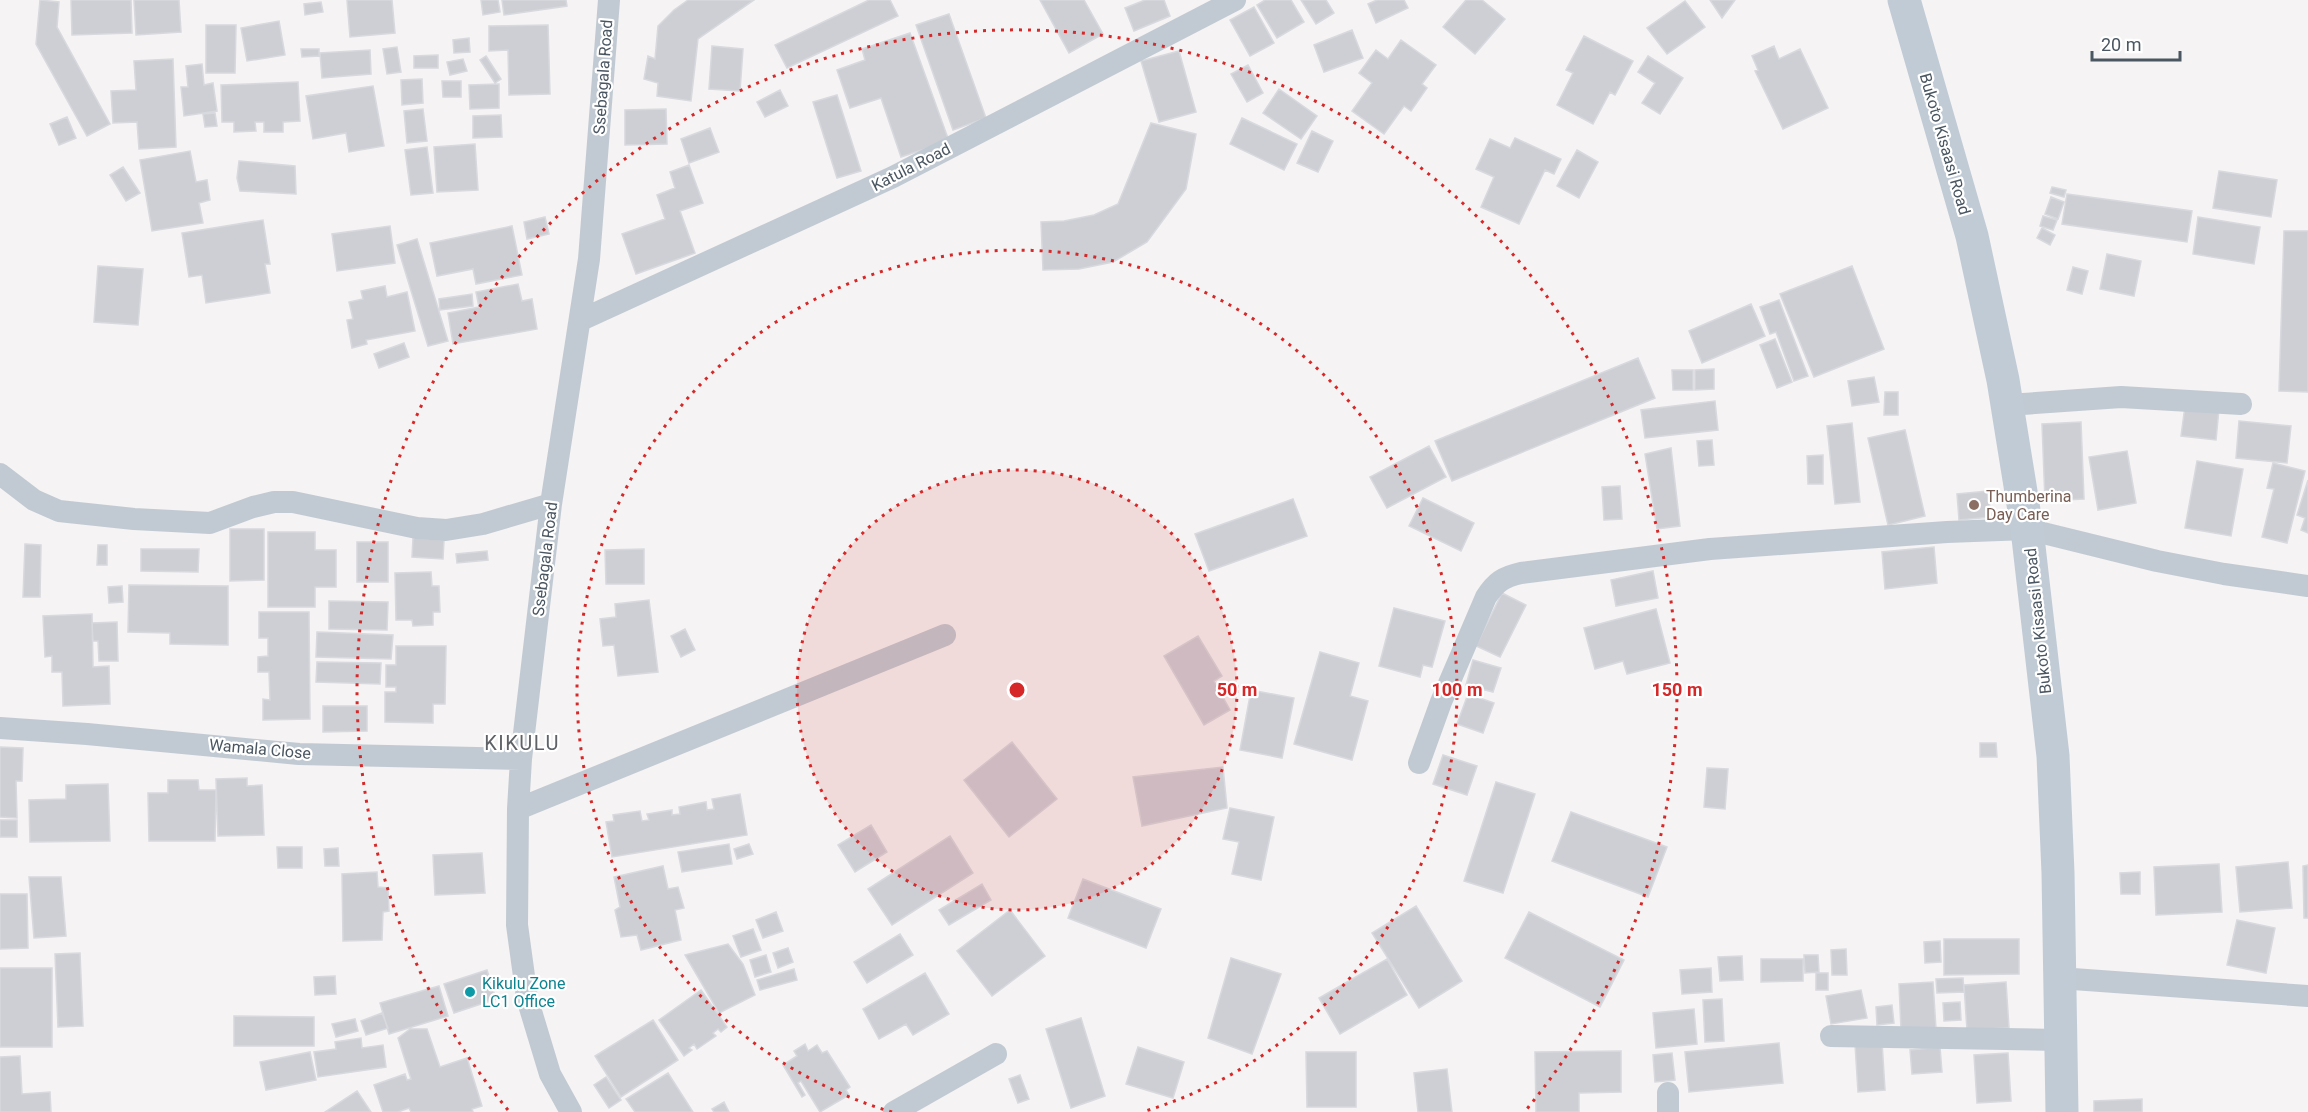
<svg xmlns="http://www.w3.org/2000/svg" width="2308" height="1112" font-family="Roboto,sans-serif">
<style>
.building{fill:#cdcfd5;stroke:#d7d9de;stroke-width:1.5}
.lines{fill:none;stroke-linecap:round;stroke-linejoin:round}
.minor{stroke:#c1cad2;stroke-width:22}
.secondary{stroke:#c1cbd6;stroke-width:33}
.ring{fill:none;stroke:#d62828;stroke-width:3;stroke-dasharray:3 6}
.education-dot{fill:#8d6e63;stroke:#fff;stroke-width:2}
.culture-dot{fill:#0f9aa8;stroke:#fff;stroke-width:2}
.labels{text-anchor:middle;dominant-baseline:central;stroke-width:4.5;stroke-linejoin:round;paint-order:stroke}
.street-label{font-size:16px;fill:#4a5661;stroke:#fff}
.education-label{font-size:16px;fill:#785e54;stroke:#fff;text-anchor:start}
.culture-label{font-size:16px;fill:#0d838f;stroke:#fff;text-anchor:start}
.quarter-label{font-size:20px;letter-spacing:1.5px;fill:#5f6368;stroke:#fff}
.centre{fill:#d62828;stroke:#fff;stroke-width:3}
.ring-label{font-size:18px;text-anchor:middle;font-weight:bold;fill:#d62828;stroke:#fff;stroke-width:4.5;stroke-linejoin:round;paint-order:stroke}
</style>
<rect width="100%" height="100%" fill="#f5f3f3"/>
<path class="building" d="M40,0L59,2L57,27L110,124L87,136L36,44Z
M71,0H131L132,33L72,35Z
M134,0H179L181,32L136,35Z
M347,0H392L395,33L350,37Z
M481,0H498L500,12L483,15Z
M502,0H566L567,6L504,15Z
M688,0H754L698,39L691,101L657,96L658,83L644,79L648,56L655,59L658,26L674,10Z
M869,0H890L898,16L787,68L775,45Z
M1040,0H1084L1103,34L1069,53Z
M1145,0H1164L1170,16L1134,31L1125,8Z
M1265,0H1291L1304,22L1277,38L1257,5Z
M1301,0H1326L1334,13L1316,24Z
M1377,0H1404L1408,8L1376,23L1368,4Z
M1466,0H1482L1505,19L1475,54L1443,27Z
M1710,0H1735L1722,18Z
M1685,1L1705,27L1667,54L1647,28Z
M321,2L323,12L305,15L304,4Z
M1254,7L1274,43L1250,56L1230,20Z
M949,14L986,118L953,130L916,25Z
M279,21L285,55L247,61L241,28Z
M206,25H236L235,73H206Z
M548,25L550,94L509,95L508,50L489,51V26Z
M1352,30L1363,58L1324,72L1314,45Z
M910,33L949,141L901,157L881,98L850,108L837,70L865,60L862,49Z
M1584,36L1633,61L1615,95L1610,92L1593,124L1557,105L1573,73L1566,70Z
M469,38L470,52L454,53L453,40Z
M1401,40L1436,65L1422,84L1427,88L1411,111L1404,106L1384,134L1352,111L1372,83L1359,73L1376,50L1388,59Z
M712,46L743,49L740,91L709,89Z
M1774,46L1779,59L1800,49L1828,108L1783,129L1755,71L1758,70L1752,56Z
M397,47L401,72L387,74L383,49Z
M301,49H319V56L302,57Z
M370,50L371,74L322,78L320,53Z
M1179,51L1196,112L1159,122L1141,61Z
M438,55V68H414V56Z
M486,56L501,79L495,83L480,60Z
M1648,56L1683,78L1660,114L1642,103L1655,83L1638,72Z
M173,59L176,147L139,149L137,122L113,123L111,91L136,90L134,61Z
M463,59L467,71L450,75L447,62Z
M202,64L204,85L213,83L217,111L184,116L181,87H188L186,66Z
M1248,65L1263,93L1247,102L1231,74Z
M422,79L423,103L402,105L401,80Z
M442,81H461V97H443Z
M298,82L300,121L283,122V132H264V122H255L256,131L234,132V122H222L221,85Z
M499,84V108L470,109L469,85Z
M373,86L384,146L349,152L346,133L313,139L306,96Z
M1279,89L1317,116L1301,139L1263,113Z
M780,90L788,106L765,117L757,102Z
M837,95L861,171L837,178L813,102Z
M423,109L427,141L407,143L404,111Z
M666,109L667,144L625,145V110Z
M215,113L217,126L205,127L203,114Z
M501,115L502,137L473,138V116Z
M67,117L76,138L59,145L50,124Z
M1242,118L1297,144L1284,170L1230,144Z
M1151,123L1196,134L1186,189L1147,242L1113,262L1079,269L1043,270L1041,222L1064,221L1094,215L1118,204Z
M710,128L719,152L689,163L681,139Z
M1312,131L1333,141L1318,172L1297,163Z
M1515,138L1561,159L1554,174L1545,170L1519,224L1481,207L1494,177L1476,169L1490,139L1510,148Z
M475,144L478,190L437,192L434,147Z
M427,147L433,193L411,195L405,150Z
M1577,150L1598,162L1579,198L1557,186Z
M190,151L196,182L207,180L210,200L199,203L203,223L152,231L140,160Z
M239,161L295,166L296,194L240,191L237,178Z
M689,165L703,203L680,211L695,253L636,274L622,234L665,219L657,195L675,188L670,172Z
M123,167L140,193L126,201L110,175Z
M2219,171L2277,180L2271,217L2213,208Z
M2052,187L2066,190L2064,197L2050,193Z
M2067,194L2192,211L2187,242L2062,224Z
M2051,197L2064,202L2058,219L2045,214Z
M2043,216L2057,220L2053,230L2040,226Z
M545,217L549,234L527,239L524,222Z
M2198,217L2260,227L2254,264L2193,254Z
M263,220L270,264H265L270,293L206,303L202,275L189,277L182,233Z
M390,226L395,263L337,271L332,234Z
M512,226L522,275L476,284L473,269L437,276L430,243Z
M2042,228L2055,235L2050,245L2037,238Z
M2284,231H2308V392L2279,391Z
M417,239L448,341L428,346L397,245Z
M2107,254L2141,261L2134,296L2100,289Z
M98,266L143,269L138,325L94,322Z
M1852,266L1884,349L1814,377L1780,294Z
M2073,267L2088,271L2082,294L2067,290Z
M518,284L522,301L532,299L537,329L453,344L448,313L479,307L476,292Z
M385,286L387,297L407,292L415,331L366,340L367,344L352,348L347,320L353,319L349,302L363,299L361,291Z
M472,294L473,306L440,310L439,299Z
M1779,300L1808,376L1794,381L1776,332L1770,334L1760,307Z
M1751,304L1765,336L1702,363L1689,331Z
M1775,339L1792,382L1777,388L1760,345Z
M404,343L409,357L379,368L374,354Z
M1638,358L1655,398L1452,481L1435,441Z
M1714,369V389L1695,390V370Z
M1672,370H1693V390H1673Z
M1874,377L1879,402L1852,406L1848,381Z
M1885,392H1898V415H1884Z
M1715,401L1718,430L1645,438L1641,410Z
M2185,406L2219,409L2216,440L2181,436Z
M2239,421L2291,426L2287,463L2236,458Z
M2081,422L2084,499L2045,501L2042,424Z
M1852,423L1860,502L1835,504L1827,426Z
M1905,430L1925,516L1888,525L1868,438Z
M1712,440L1714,465L1699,466L1697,441Z
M1429,446L1446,477L1387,508L1370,477Z
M1671,448L1680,526L1657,529L1645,454Z
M2127,451L2136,503L2098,510L2089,457Z
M1823,455V484H1808L1807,456Z
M2197,461L2243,469L2231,536L2185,528Z
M2273,463L2305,471L2287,543L2262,537L2274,489L2267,488Z
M2308,480V533L2301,530L2305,518L2297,515Z
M1620,486L1622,519L1604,520L1602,487Z
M1988,491L1991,517L1959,520L1957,494Z
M1423,498L1474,523L1461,551L1409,526Z
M1293,499L1307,536L1209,571L1195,534Z
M230,529H264V580L230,581Z
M268,532H315V550H336V587H315V607H268Z
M413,538L444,540L443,559L412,557Z
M357,542H388V582H357Z
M25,544L41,545L40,597H23Z
M98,545H107V565H97Z
M1934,547L1937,583L1885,589L1882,552Z
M141,549H199L198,572L141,571Z
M644,549V584H606L605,550Z
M487,551L488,560L457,563L456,554Z
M1653,571L1658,598L1616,606L1611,580Z
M431,572L432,586H439L440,612H433V625L413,626L412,620H396L395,573Z
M129,585L228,586V645L170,644V633L128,632Z
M122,586L123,602L109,603L108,587Z
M1502,593L1526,605L1500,657L1476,646Z
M649,600L658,672L618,676L614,645L603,646L600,619L616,617L615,604Z
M329,601L388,602L387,630L329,629Z
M1394,608L1445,621L1432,667L1423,665L1420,677L1379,666Z
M1656,609L1670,663L1627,674L1623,661L1595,669L1584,628Z
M259,612H309L310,719L263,720V699L270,700L269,672H258V657L268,656V638H259Z
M92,614L93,667L109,666L110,704L63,706L62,672H52V656L45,657L43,616Z
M117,622L118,661H99L98,641H93L92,623Z
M685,629L695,650L681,657L671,636Z
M317,632L393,635L391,659L316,657Z
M1198,636L1222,676L1214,681L1230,710L1204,725L1164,656Z
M396,646H446L445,704H433V723L385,722V692H396V687H386V665H396Z
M1320,652L1359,663L1350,696L1368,701L1352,760L1294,744Z
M1473,660L1501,668L1493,692L1466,685Z
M317,662L381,663L380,684L316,682Z
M1251,690L1294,698L1282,758L1240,750Z
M1468,694L1494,703L1483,733L1457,724Z
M323,706H367V731L323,732Z
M1012,742L1057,799L1009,837L964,780Z
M1980,743H1996L1997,757H1980Z
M0,747L23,748L22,781H16L17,818L0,817Z
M1443,755L1477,766L1467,795L1433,784Z
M1223,767L1227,808L1142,826L1133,777Z
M1707,768L1728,769L1725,809L1704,807Z
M247,778V786L262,785L264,835L218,836L216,779Z
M168,780H198L199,790H216L215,841H149L148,793H168Z
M1496,782L1535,794L1503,893L1464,881Z
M108,784L110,841L30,842L29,800L66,799V785Z
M740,794L747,835L612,857L606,822L614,821L613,815L640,811L642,821L649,820L647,814L672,810V815L680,814L679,807L706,802L707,810L714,809L712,799Z
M1230,808L1274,817L1261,880L1232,874L1239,842L1223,839Z
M1571,812L1667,847L1648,897L1552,861Z
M0,820H17V837H0Z
M871,825L887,852L855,872L838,845Z
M950,836L973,873L892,925L868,889Z
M729,844L732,864L682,872L678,852Z
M749,844L753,854L737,859L734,849Z
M277,847H302V868H278Z
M338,848L339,866H325L324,849Z
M482,853L485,893L435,895L433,855Z
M2288,862L2292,908L2240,912L2236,867Z
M2219,864L2222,912L2156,915L2154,867Z
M2308,865V918H2304L2303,866Z
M663,866L668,889L678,887L684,908L675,910L681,940L641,950L637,935L621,937L615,910L620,907L614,877Z
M377,872L378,887L388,888L389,911L383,912L382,940L343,941L342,874Z
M2140,872V894H2121L2120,873Z
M29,877H61L66,936L34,938Z
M1083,879L1161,909L1146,948L1068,918Z
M982,884L991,900L949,925L939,910Z
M0,894H27L28,948L0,949Z
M1416,906L1462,981L1419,1008L1372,933Z
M1010,910L1045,956L992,996L957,951Z
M776,912L783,931L763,938L756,920Z
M1529,912L1624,960L1600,1007L1505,958Z
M2237,920L2275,928L2266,973L2227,965Z
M753,929L761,950L741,957L733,936Z
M900,934L913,955L867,983L854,962Z
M1944,939H2019V974L1944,975Z
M1940,941L1941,962L1925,963L1924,942Z
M728,944L743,964L755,995L719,1013L685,955Z
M788,948L793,962L778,968L773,953Z
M1846,949L1847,975H1832L1831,950Z
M80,953L83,1026L58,1027L55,954Z
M766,955L771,972L755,977L750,960Z
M1804,955H1818L1819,972L1805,973Z
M1742,956L1743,980L1720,981L1718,957Z
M1231,958L1281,974L1252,1054L1208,1038Z
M1387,959L1407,995L1340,1034L1319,998Z
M1761,959H1803V981L1761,982Z
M0,968H52V1047H0Z
M1711,968L1712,992L1682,994L1680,970Z
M794,969L797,980L760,990L757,980Z
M487,970L496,999L454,1013L444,984Z
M925,973L949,1014L913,1035L906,1024L879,1039L863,1009Z
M1816,973H1828V990H1816Z
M335,976L336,994L315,995L314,977Z
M1963,978L1964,992L1937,993L1936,979Z
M1933,982L1936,1029L1901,1030L1899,984Z
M2006,982L2009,1028L1967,1030L1964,985Z
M439,986L448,1016L389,1034L380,1003Z
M701,990L727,1027L721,1032L718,1029L713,1033L716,1036L697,1049L694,1044L689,1048L692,1050L684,1056L659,1020Z
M1861,990L1867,1018L1831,1024L1826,996Z
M1722,999L1724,1041L1705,1042L1703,1000Z
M1960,1002L1961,1020L1944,1021L1943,1003Z
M1892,1005L1894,1023L1877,1025L1876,1007Z
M1694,1009L1697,1044L1656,1048L1653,1013Z
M382,1013L388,1028L366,1035L361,1021Z
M234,1016L314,1017V1046H234Z
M1081,1018L1105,1096L1071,1108L1046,1029Z
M355,1019L358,1031L336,1037L332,1024Z
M653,1020L678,1060L621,1097L595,1056Z
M410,1029H427L440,1067L467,1058L482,1106L472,1109L473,1112H411L409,1108L398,1112H383L374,1085L405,1074L407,1080L411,1079L398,1038Z
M361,1038L362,1048L383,1045L386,1067L318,1077L314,1052L336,1049L335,1042Z
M1882,1042L1885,1090L1858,1092L1855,1044Z
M1779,1043L1783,1083L1689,1092L1685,1052Z
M805,1044L808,1051L817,1045L822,1053L827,1051L850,1087L846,1090L849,1095L820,1112L801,1081L798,1083L805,1095L802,1097L783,1065L797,1056L794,1051Z
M1138,1047L1184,1062L1173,1098L1126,1084Z
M1940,1047L1942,1072L1912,1074L1910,1050Z
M1621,1051V1092L1579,1093V1112H1536L1535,1052Z
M310,1052L316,1080L266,1090L260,1062Z
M1306,1052H1356V1107H1307Z
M1672,1053L1675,1080L1655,1082L1653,1055Z
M2008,1053L2011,1101L1977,1103L1974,1055Z
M20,1056L22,1094L50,1092L51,1112H0V1057Z
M1447,1069L1452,1112H1418L1414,1073Z
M668,1073L693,1112H635L626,1099Z
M1020,1075L1029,1099L1018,1103L1009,1079Z
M606,1077L621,1100L609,1108L594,1085Z
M357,1091L371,1112H325Z
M2142,1099V1112H2094V1101Z
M724,1102L729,1112H714L712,1109Z"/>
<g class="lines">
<path class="minor" d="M581,320L893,177L1235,0
M2008,405L2121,397L2241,404
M0,474L34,500L59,511L134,519L210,523L253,507L274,502H293L417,528L446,530L483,524L551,504
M0,728L87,734L299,754L521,759
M1419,763L1441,702L1486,597C1496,582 1503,577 1521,573L1710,549L1947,532L2027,529L2157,561L2224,574L2308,586
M518,809L945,635
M2059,978L2308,996
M1831,1036L2060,1040
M1668,1093V1112
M571,1112L550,1074L527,998L517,925L518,809L521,759L551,504L589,259L609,0
M894,1112L996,1054"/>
<path class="secondary" d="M1904,0L1972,236L2003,380L2027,529L2053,756L2058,873L2062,1112"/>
</g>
<circle cx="1017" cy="690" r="220" fill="#d62828" fill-opacity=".12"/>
<g class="ring">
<circle cx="1017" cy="690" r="220"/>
<path d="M892 1112A440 440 0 1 1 1142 1112"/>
<path d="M508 1110A660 660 0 1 1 1526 1110"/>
</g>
<circle class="education-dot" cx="1974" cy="505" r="6"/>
<circle class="culture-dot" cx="470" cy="992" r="6"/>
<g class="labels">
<g class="street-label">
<text transform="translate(603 77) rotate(-86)">Ssebagala Road</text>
<text transform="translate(1945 144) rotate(74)">Bukoto Kisaasi Road</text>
<text transform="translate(911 167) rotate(-27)">Katula Road</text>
<text transform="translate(545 559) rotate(-83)">Ssebagala Road</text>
<text transform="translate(2038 621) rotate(-96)">Bukoto Kisaasi Road</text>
<text transform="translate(260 749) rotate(5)">Wamala Close</text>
</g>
<g class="education-label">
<text x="1986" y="496">Thumberina<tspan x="1986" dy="18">Day Care</tspan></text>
</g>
<g class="culture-label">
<text x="482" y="983">Kikulu Zone<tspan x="482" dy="18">LC1 Office</tspan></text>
</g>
<g class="quarter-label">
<text x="522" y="743">KIKULU</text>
</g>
</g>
<circle cx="1017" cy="690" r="9" class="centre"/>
<g class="ring-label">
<text x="1237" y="696">50 m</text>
<text x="1457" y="696">100 m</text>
<text x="1677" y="696">150 m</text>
</g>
<path d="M2092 51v9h88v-9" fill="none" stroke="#4a5661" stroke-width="3"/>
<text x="2101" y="51" font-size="18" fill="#4a5661" stroke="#ffffff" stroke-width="4.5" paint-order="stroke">20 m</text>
</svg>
